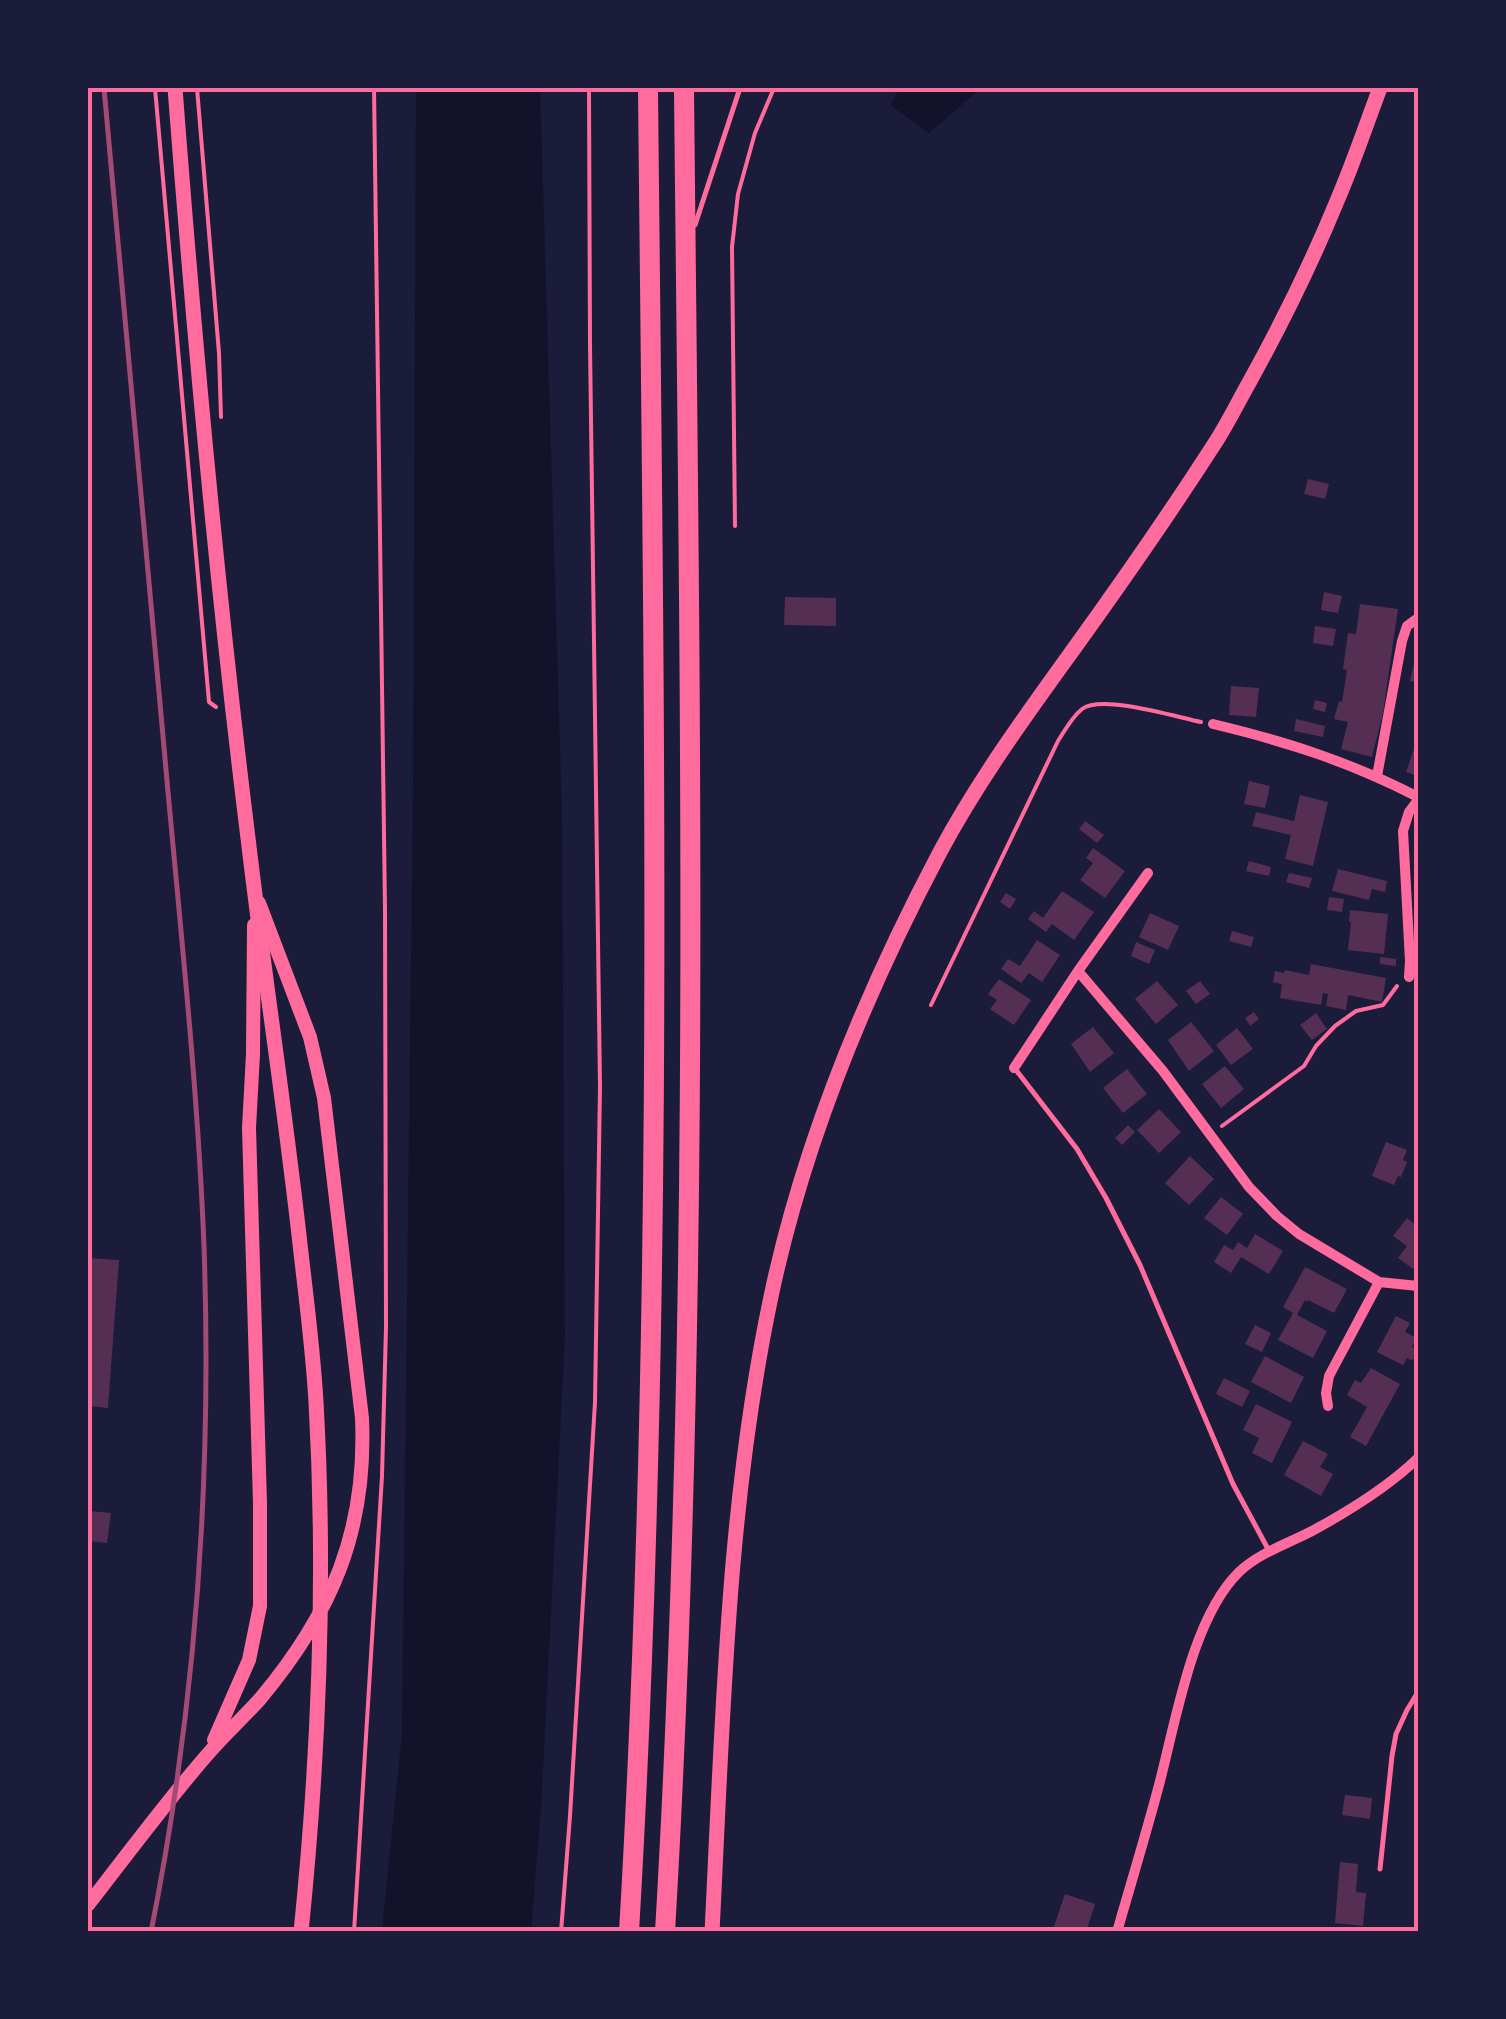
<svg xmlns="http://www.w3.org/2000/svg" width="1506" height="2019" font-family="Lora,serif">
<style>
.water{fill:#12122b}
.building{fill:#542f53}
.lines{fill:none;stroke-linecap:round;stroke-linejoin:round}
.path{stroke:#ff6b9d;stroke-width:4}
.service{stroke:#ff6b9d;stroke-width:5}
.minor{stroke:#ff6b9d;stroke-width:10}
.tertiary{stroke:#ff6b9d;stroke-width:14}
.secondary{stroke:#ff6b9d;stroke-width:15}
.motorway{stroke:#ff6b9d;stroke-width:20}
.rail{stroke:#a44b75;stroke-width:5}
.neatline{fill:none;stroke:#ff6b9d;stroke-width:4}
</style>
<rect width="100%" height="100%" fill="#1b1b3a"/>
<path class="water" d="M416,88H540L562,815L565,1336L541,1808L531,1931H382L402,1733L413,788Z
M900,88H981L929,133L890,105Z"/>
<path class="building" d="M1308,479L1329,484L1325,499L1304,494Z
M1324,592L1342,596L1338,613L1321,610Z
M785,597L836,598V626L784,625Z
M1360,604L1398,609L1383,713L1372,757L1341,749L1348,722L1334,719L1339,701L1342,702L1347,670L1343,669L1348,633L1356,634Z
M1315,626L1336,629L1333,646L1313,643Z
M1417,650H1418V683L1410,681Z
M1231,686L1259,688L1256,717L1229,715Z
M1315,700L1327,703L1325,712L1313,709Z
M1296,719L1325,726L1323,737L1294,731Z
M1418,737V776L1406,772Z
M1249,781L1270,786L1265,808L1244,804Z
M1300,795L1328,802L1313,866L1285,859L1291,835L1252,826L1256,812L1294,821Z
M1085,821L1104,835L1097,843L1079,829Z
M1093,848L1125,871L1105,898L1080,880L1093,863L1086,858Z
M1249,861L1271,867L1269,876L1246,871Z
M1338,869L1387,881L1385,892L1372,889L1369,900L1332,891Z
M1289,873L1312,878L1309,888L1286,882Z
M1062,891L1094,912L1074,940L1052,924L1046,932L1028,919L1034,911L1043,918Z
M1006,893L1016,899L1010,909L1000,902Z
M1329,897L1344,899L1342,912L1327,910Z
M1350,910L1388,914L1384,954L1348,950L1351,922H1349Z
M1150,913L1179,926L1168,950L1139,937Z
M1232,931L1254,937L1251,947L1229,941Z
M1037,940L1060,955L1042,982L1029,973L1021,983L1001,969L1008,959L1020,966Z
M1136,942L1155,950L1149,964L1131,956Z
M1380,957L1396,959V966L1380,964Z
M1311,964L1386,978L1382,1002L1348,995L1346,1010L1326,1006L1328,994L1323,993L1321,1005L1280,998L1282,984L1273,982L1275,971L1284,973L1285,970L1309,975Z
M999,979L1031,1000L1014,1025L990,1009L997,1000L988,994Z
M1157,981L1178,1005L1156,1024L1135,999Z
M1200,981L1210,994L1196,1004L1186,991Z
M1254,1012L1259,1019L1250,1026L1245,1018Z
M1316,1013L1327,1029L1312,1040L1300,1025Z
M1191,1022L1214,1051L1189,1071L1168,1040Z
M1093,1027L1114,1053L1090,1072L1071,1044Z
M1237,1028L1253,1049L1231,1065L1216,1045Z
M1225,1066L1244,1089L1221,1108L1202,1084Z
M1127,1069L1147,1094L1123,1113L1103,1088Z
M1159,1109L1181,1132L1159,1153L1137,1130Z
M1128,1125L1135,1132L1122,1145L1115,1138Z
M1386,1142L1407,1150L1403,1160L1407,1162L1401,1177L1398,1176L1394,1185L1372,1176Z
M1190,1156L1214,1179L1189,1205L1165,1183Z
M1221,1197L1243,1214L1227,1235L1204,1218Z
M1407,1218L1418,1227V1246L1414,1252L1418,1255V1261L1413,1269L1398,1258L1407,1246L1393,1236Z
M1255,1234L1283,1251L1269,1274L1241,1257L1231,1273L1214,1262L1224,1245L1233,1250L1238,1242L1247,1248Z
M88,1258L119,1260L108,1408L88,1406Z
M1305,1267L1347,1289L1334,1313L1308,1300L1307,1302L1305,1300L1297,1315L1327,1331L1313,1358L1278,1340L1293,1313L1283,1307Z
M1396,1316L1410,1323L1405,1332L1417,1338L1412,1347L1416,1349L1418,1354L1416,1359L1410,1360L1407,1358L1403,1365L1377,1352Z
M1255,1325L1271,1333L1262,1352L1245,1344Z
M1265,1356L1304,1377L1291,1403L1251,1382Z
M1371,1368L1400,1384L1366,1446L1350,1437L1367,1407L1347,1395L1355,1380L1361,1383Z
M1224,1378L1250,1391L1242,1407L1216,1394Z
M1256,1404L1292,1422L1272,1463L1252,1453L1259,1438L1243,1430Z
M1303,1441L1328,1454L1320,1467L1333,1474L1321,1496L1284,1475Z
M88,1501H92L90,1511L111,1513L107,1543L88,1541Z
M1345,1795L1372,1798L1370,1819L1342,1815Z
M1340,1862L1358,1864L1356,1892L1366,1893L1363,1926L1335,1923Z
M1065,1894L1095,1904L1086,1932H1052Z"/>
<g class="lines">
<path class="path" d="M155,88L209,702L216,707
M197,88L219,353L221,417
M735,526L732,247L738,194L755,133L774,88
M931,1005L1058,741C1065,730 1072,717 1082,709C1102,694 1176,717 1201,722
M1222,1126L1304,1066L1316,1046L1335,1026L1356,1011L1383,1005L1397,986
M354,1932L382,1476L386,1327L385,909L374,88
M561,1932L570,1816L595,1402L600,1087L590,345L589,88"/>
<path class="service" d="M695,225L740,88
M1016,1070L1077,1149L1106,1198L1140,1265L1233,1484L1268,1549
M1380,1869L1392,1756L1396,1734L1407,1710L1418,1692"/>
<path class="minor" d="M1213,724C1288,742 1350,762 1418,797
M1377,776L1402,641L1407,626L1418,618
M1078,971L1163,1071L1249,1187L1277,1216L1299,1234L1379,1282L1418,1286
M1409,977L1410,961L1403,831L1409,812L1418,800
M1014,1068L1078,971L1148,873
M1328,1406L1326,1393L1329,1376L1379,1282
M1117,1932C1131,1883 1146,1834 1159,1785C1176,1721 1192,1618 1239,1572C1259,1553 1287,1544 1312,1531C1349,1511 1388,1487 1418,1458"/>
<path class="tertiary" d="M214,1740L249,1660L260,1606V1503L249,1128L253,1054L254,925
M88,1905C127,1855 165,1803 207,1755C224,1735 243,1718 260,1699C332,1613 367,1531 362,1418L324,1098L310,1037L259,903"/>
<path class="secondary" d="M175,88C194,338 217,588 248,838C264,974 285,1109 300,1244C306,1297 313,1349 316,1402C326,1578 319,1756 301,1932
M712,1932C723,1717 727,1502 772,1292C805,1138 867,990 940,852C978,781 1026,715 1073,650C1122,582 1170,513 1215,443C1228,423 1238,402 1250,381C1282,323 1312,262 1337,201C1353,164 1366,125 1380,88"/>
<path class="motorway" d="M629,1932C665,1317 654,702 648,88
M665,1932C701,1317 690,702 684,88"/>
<path class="rail" d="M104,88C125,322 147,557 168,792C182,943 198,1095 204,1246C212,1476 196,1707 151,1932"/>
</g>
<rect width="1506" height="2019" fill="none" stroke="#1b1b3a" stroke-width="180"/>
<rect x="90" y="90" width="1326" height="1839" class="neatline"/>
</svg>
